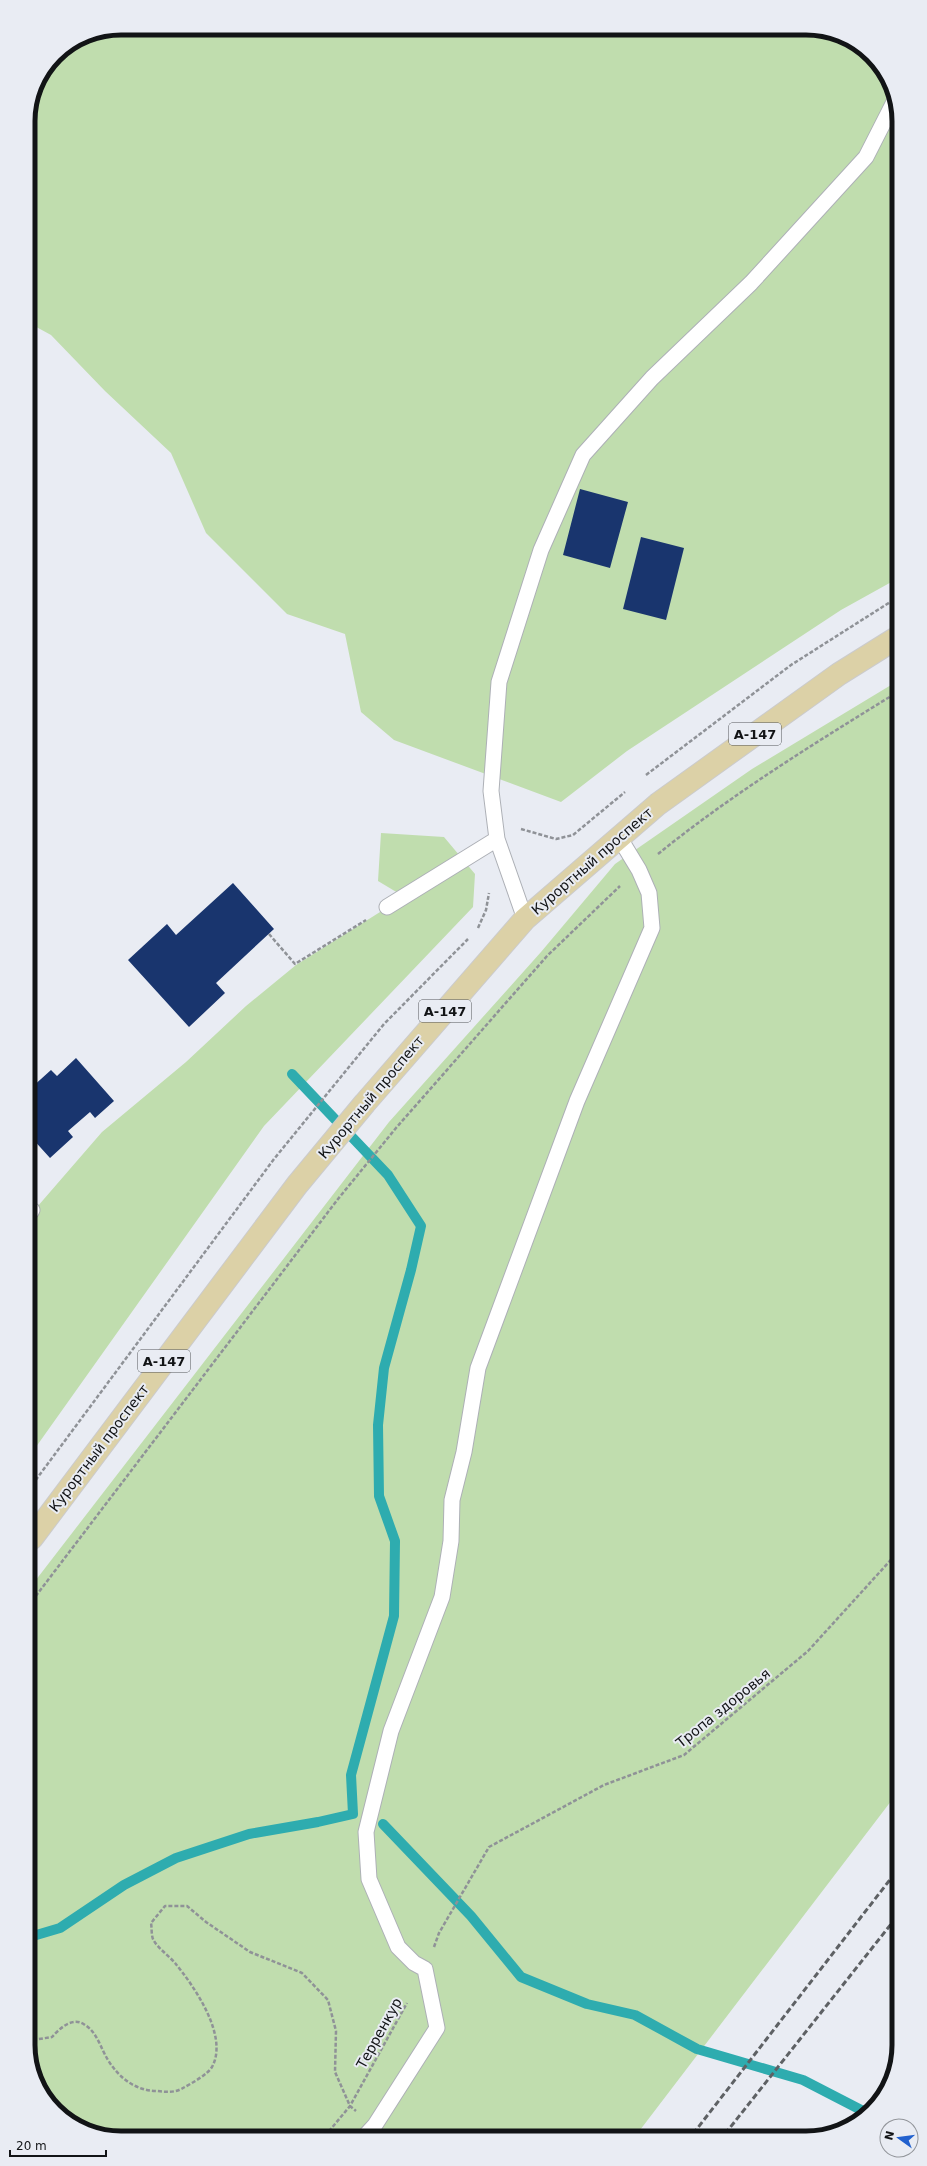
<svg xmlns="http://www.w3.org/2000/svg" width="927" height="2166" font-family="'DejaVu Sans',sans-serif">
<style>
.green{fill:#c0ddae}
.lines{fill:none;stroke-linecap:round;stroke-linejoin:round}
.stream{stroke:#2eacaf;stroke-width:10}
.building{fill:#19356e}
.service-casing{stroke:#adb0b6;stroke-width:17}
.primary-casing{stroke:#cbcbcc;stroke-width:24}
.path{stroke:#8f9297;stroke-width:2.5;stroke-dasharray:4 2;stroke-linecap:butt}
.service{stroke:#fff;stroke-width:15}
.primary{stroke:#dcd1a7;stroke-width:22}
.rail{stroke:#5e6164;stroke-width:3;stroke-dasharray:6 3;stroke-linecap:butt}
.labels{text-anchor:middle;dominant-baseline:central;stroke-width:4;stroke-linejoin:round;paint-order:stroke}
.shield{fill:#e9ecf3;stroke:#525558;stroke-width:1}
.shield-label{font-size:13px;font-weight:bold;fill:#121416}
.street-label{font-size:14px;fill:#121416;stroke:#e9ecf3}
.rim{fill:none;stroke:#121416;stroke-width:5}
</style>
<rect width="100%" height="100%" fill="#e9ecf3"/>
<path class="green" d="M121,28H813L863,47L894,91L895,580L841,610L627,751L561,802L394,740L361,712L345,634L287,614L206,533L171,453L105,391L51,335L29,323L28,115L35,85L55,55L85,35Z
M896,682L898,1792L637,2134L114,2138L64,2119L33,2075L32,1585L389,1122L541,952L615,864L752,769Z
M381,833L444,837L475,874L473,907L264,1126L31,1454V1214L102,1132L186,1062L246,1006L296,965L388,907L403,896L378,881Z"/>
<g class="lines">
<path class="stream" d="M383,1824L471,1916L521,1977L587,2004L635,2015L697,2049L803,2080L865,2112
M33,1936L60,1928L124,1885L176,1858L249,1834L318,1822L353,1814L351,1775L394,1616L395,1541L379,1496L378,1425L384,1368L411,1270L421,1226L388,1175L292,1074"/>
</g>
<path class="building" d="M580,489L628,502L610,568L563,555Z
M641,537L684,548L666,620L623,609Z
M233,883L274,929L216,983L225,993L189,1027L128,960L167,924L176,935Z
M76,1058L114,1101L95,1118L90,1112L68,1131L73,1137L50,1158L31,1137V1105L36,1101L31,1095V1088L51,1070L57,1076Z"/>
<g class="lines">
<defs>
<path id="service" d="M387,907L497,839
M525,919L497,839L491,791L499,682L541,550L583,455L652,378L751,283L866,157L894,102
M31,1212L32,1210
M365,2136L375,2125L437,2028L425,1969L414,1963L398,1947L369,1879L366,1832L391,1731L442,1597L451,1541L452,1500L464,1452L478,1368L577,1101L652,928L649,893L639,870L619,837"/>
<path id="primary" d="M32,1538L297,1185L365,1103L525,919L658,804L839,674L895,639"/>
</defs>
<use href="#service" class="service-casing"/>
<use href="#primary" class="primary-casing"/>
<path class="path" d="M646,775L791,665L895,599
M521,829L556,839L573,835L625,792
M658,854C732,794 815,743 896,693
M478,928L486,910L489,893
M269,934L295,964L366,920
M32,1485L274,1159L384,1024L468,939
M32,1601L338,1199L396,1128L547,956L620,886
M434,1947L439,1933L489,1847L604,1785L684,1755L808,1651L898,1552
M33,2040L52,2037C60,2028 73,2016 85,2025C97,2032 101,2049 108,2060C119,2078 136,2091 157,2091C166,2092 175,2093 183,2088C192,2083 207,2075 212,2067C229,2036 194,1986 175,1963C169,1956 159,1949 154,1941C151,1937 152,1928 151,1923L165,1906H187L206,1922L250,1952L302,1973L328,2000L336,2031L335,2072L350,2106L356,2111
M325,2136L350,2106L407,2003"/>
<use href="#service" class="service"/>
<use href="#primary" class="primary"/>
<path class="rail" d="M693,2134L899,1868
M725,2134L899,1914"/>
</g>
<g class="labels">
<g class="shield">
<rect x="729" y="723" width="52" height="22" rx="3"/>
<rect x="419" y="1000" width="52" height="22" rx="3"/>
<rect x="138" y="1350" width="52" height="22" rx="3"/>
</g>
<g class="shield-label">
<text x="755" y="734">А-147</text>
<text x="445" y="1011">А-147</text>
<text x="164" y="1361">А-147</text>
</g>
<g class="street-label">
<text transform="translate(592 861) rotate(-41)">Курортный проспект</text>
<text transform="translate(371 1097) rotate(-50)">Курортный проспект</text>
<text transform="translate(99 1448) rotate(-53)">Курортный проспект</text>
<text transform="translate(723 1708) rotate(-39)">Тропа здоровья</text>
<text transform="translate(379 2033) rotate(-61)">Терренкур</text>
</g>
</g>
<path d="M0 0H927V2166H0ZM121 35H806A86 86 0 0 1 892 121V2045A86 86 0 0 1 806 2131H121A86 86 0 0 1 35 2045V121A86 86 0 0 1 121 35Z" fill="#e9ecf3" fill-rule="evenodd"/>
<path class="rim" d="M121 35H806A86 86 0 0 1 892 121V2045A86 86 0 0 1 806 2131H121A86 86 0 0 1 35 2045V121A86 86 0 0 1 121 35Z"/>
<g transform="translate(899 2138) rotate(284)"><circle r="19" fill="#e9ecf3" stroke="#93969b"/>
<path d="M0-3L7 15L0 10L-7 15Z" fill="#2261ce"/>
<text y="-6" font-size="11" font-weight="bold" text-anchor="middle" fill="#121416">N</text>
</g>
<path d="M10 2150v6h96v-6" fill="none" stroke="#121416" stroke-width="2"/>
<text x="16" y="2150" font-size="12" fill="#121416" stroke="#e9ecf3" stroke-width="3" paint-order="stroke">20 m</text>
</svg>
